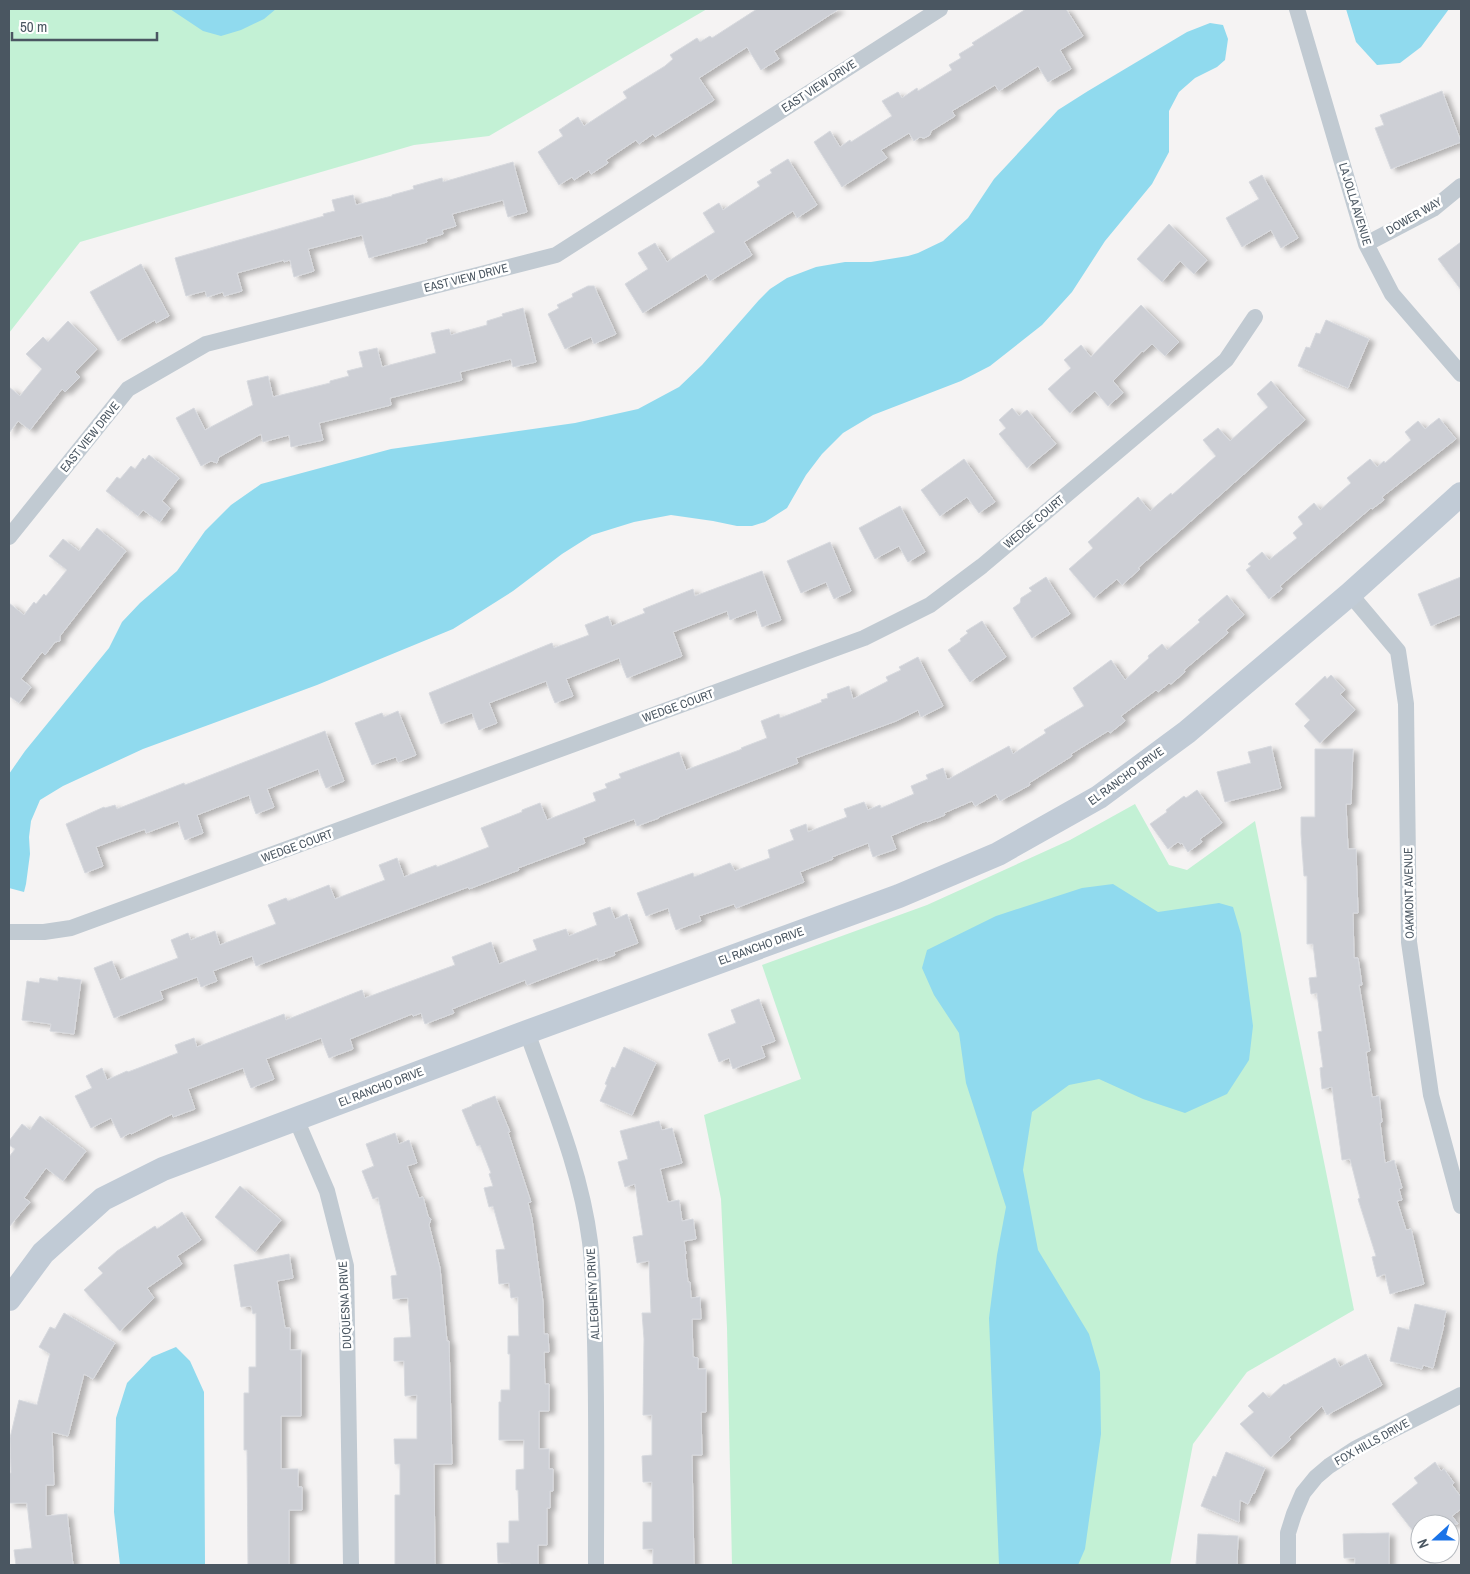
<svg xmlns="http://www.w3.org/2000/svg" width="1470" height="1574" font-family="'Archivo Narrow',sans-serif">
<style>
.green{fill:#c3f1d5}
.water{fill:#90daee}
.building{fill:#cdcfd5;stroke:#d7d9de;filter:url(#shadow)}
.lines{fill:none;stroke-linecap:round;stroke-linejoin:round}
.street{stroke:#c1cad2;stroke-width:16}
.secondary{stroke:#c1cbd6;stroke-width:24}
.labels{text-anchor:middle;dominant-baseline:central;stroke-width:5;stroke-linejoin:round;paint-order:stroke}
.street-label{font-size:12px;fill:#4a5661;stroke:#fff}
</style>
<defs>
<filter id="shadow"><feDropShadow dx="5.5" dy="3" stdDeviation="2.5" flood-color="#0004"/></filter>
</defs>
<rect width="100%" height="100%" fill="#f5f3f3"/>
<path class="green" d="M9,9H707L489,136L414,145L80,242L9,333Z
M1135,804L1169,865L1187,870L1255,821L1354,1310L1247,1372L1193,1444L1170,1565H732L727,1328L721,1199L704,1115L801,1079L762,965L927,905L1070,840Z"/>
<path class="water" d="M170,9H276L264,19L241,30L221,36L203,31Z
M1346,9H1449L1421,47L1400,63L1377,65L1356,42Z
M1210,23L1223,25L1228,39L1225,60L1217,67L1195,78L1179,92L1169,111V152L1152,184L1105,241L1072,292L1042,325L990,366L961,381L873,415L843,433L822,454L806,475L787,508L765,522L752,526H737L713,521L671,515L634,522L592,535L562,554L513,591L453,629L317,685L143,749L63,786L40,800L31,821L29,837L30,854L26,884L24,892L9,888V774L25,751L109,648L122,622L140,603L177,571L205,531L231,505L261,484L391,449L575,423L638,409L679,387L702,365L759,300L770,289L787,278L816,267L845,262H871L908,256L918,253L943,241L968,218L994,179L1058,110L1088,91L1187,32Z
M1113,884L1158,912L1219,903L1233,907L1241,934L1253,1026L1249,1060L1227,1094L1185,1113L1143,1099L1099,1079L1069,1085L1032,1112L1023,1170L1038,1250L1089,1334L1100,1372L1101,1434L1085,1549L1078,1565H999L989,1318L997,1255L1006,1207L966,1083L959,1033L934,995L922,968L927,950L996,916L1082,888Z
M176,1347L190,1361L204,1392L205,1565H120L114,1512L116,1418L127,1383L152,1357Z"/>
<path class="building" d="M757,9H839L774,51L779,59L761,70L747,47L699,78L714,100L655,137L653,134L639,144L636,140L606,160L608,163L591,174L589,170L574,180L572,177L559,185L538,152L563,136L559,130L578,117L584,126L627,98L623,92L665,66L673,59L670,55L697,38L700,42L710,36L712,38Z
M1026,9H1066L1083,36L1060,50L1071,69L1048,82L1038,66L999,91L995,85L952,111L955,116L931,131L930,135L924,138L920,137L914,141L909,133L881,150L887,158L842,187L814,142L830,131L840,147L850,140L851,142L892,116L882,101L898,92L902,98L917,88L918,91L952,70L949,65L961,58L959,54L974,45L972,43Z
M1442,91L1461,142L1391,169L1375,128L1384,125L1380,115Z
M788,159L817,205L797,218L793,211L744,242L752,255L710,281L706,274L643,313L625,284L648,269L638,253L655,243L667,262L715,232L703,213L719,203L723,210L760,186L757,182L772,173L770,170Z
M513,162L527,212L508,217L503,200L452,214L456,226L442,230L443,234L426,239L427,242L369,258L362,235L308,249L314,271L294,277L290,260L284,262V260L237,273L242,291L224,296L223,292L207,297L205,291L186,296L175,258L324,216L323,214L335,211L332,200L353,195L356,205L392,196V195L414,189L413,186L442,178L443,182Z
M1262,175L1298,238L1281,248L1271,230L1242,247L1226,218L1259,199L1249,182Z
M1169,224L1207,260L1194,274L1180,261L1162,282L1137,259Z
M1461,242V290L1438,259Z
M141,264L169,316L156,323L155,320L118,341L90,292Z
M588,286H594L616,334L594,344L591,337L565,349L548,314L559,308L557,305L573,297L572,294Z
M1141,305L1179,342L1165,356L1152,344L1143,352L1142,351L1113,381L1123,393L1108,406L1095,391L1070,413L1048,389L1071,368L1064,360L1081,345L1091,357Z
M523,308L536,362L513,367L511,359L460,372L462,380L390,398L391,405L319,423L323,440L291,447L289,435L263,442L261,434L219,457L217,463L211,461L201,466L176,418L194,408L205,430L253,405L247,381L268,376L273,397L330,383V381L349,376L347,371L363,367L359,352L377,348L382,367L436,353L431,333L449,329L451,335L487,325V321L503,316L502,314Z
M1326,320L1369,339L1348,388L1298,366L1306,347L1310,348L1316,333L1320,334Z
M68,321L97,349L75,372L80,377L65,392L62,389L30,430L18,421L9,433V387L20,396L42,369L26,354L43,337L48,342Z
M1271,381L1305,420L1138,568L1140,569L1122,585L1117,579L1094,598L1069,569L1093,548L1088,542L1138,497L1150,511L1171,493L1172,495L1216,456L1203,440L1218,428L1230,441L1268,407L1257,394Z
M1012,408L1019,416L1027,410L1056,444L1027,468L999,434L1006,428L999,420Z
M1439,418L1456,439L1382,497L1384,500L1372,509L1371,508L1280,586L1282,589L1269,599L1246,570L1251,566L1248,564L1262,552L1269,560L1297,538L1293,533L1303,524L1298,517L1314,503L1320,510L1351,483L1347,478L1370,459L1377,467L1384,461L1385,463L1411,440L1405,432L1418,421L1425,429Z
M149,455L179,478L162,501L170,508L160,522L143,510L138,516L106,491L117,477L120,479L131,466L135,469L143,458L145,460Z
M964,459L995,502L979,513L967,497L940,516L921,490Z
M900,506L925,552L908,562L899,546L875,559L859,528Z
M97,528L126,551L60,636V641L55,642L45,655L42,652L21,679L31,687L19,703L9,696V603L24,615L34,602L36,604L44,594L46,596L67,570L49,556L63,539L79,551Z
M830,542L851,591L834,599L826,582L801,593L787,561Z
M762,571L781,620L762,627L756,610L730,620L727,611L673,632L682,656L627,678L619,658L566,679L573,696L555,703L546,681L489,703L497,723L479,730L472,713L441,724L429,693L552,643L554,648L589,635L585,625L608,616L612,626L645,613L643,609L693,589L695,596Z
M1046,577L1070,614L1032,638L1013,608L1020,603L1021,598L1032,591L1029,588Z
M1461,577V614L1431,626L1418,594Z
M1227,595L1244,615L1226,630L1228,633L1184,670L1185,672L1171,684L1169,683L1158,692L1156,690L1121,716L1125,721L1110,733L1108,731L1071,754L1072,756L1029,783L1030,785L1000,801L996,794L975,806L972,801L944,813L945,815L927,822L926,821L891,836L896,849L873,857L868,843L832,857L833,859L800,872L804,882L736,908L734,904L699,916L701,921L676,930L668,908L646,916L637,893L693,873L694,877L730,863L735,871L770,858L768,850L794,840L790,830L806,824L808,832L847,817L844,809L864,802L868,810L880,805L881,808L914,794L911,786L928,779L926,775L943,768L947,779H949L1009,746L1013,754L1046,733L1044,730L1084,706L1073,688L1111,660L1125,680L1149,658L1148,656L1162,644L1167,650L1200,622L1198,620Z
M982,621L1006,657L970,682L948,650L961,641L960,639L968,633L966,631Z
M918,657L943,706L921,717L918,710L896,721L796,758L798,763L659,817V818L637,826L634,819L583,838L585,843L518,868L519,870L469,889L468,887L256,966L252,956L213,971L217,981L201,987L197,977L160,991L163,999L114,1018L94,968L112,961L120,980L178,958L171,940L188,933L191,940L215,931L220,945L276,924L268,905L286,898L288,901L329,885L335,899L385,880L379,865L397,858L404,877L436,865L437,867L489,847L481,828L522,812V810L540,803L547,820L596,801L593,793L607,788L605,784L621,778L619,774L679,752L686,770L742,749L741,748L767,738L761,721L779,714L780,718L822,702L821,700L828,698L827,694L849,686L853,699L888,681L886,677L901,670L899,667Z
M1331,675L1345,690L1340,694L1355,710L1320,743L1304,726L1310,720L1295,704L1325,676L1327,679Z
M398,711L416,755L398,762L396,757L372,765L355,723L382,713L384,717Z
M325,731L344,781L326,788L318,769L267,789L274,807L256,814L249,795L197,815L203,833L185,840L178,821L146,833L145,829L96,847L103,866L85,873L66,824L104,807L105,808L115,805L117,809L184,783L185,785Z
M1271,746L1281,788L1225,802L1217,772L1251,763L1248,752Z
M1315,749H1353L1351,804H1346L1348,849H1356L1358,913H1353L1354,958H1358L1362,985H1359L1370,1051L1366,1052L1372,1097L1379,1096L1382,1122L1380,1123L1385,1163L1394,1160L1402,1188L1399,1189L1402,1200L1397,1201L1406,1230L1411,1229L1424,1284L1390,1294L1385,1274L1377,1277L1372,1257L1376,1256L1358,1199L1360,1198L1350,1159L1342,1160L1332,1087L1322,1089L1320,1068L1323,1067L1318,1032L1322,1031L1317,993L1311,994L1309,978L1317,977L1313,944H1307V876H1304L1301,834V817H1315Z
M1197,790L1222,823L1200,839L1202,842L1188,852L1182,843L1181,844L1178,842L1168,849L1150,824L1167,812L1166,810L1184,796L1186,798Z
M610,907L615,919L627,914L638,943L614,952L615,955L598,961V958L527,985L525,980L452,1009L454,1013L425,1024L421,1013L413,1016L412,1014L350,1039L353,1049L329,1058L321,1038L266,1059L274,1079L251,1088L243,1068L188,1089L195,1109L173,1117L172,1114L131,1134L130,1133L121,1138L111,1118L91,1128L75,1096L92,1088L86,1076L102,1068L107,1080L127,1071L128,1072L178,1053L175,1045L194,1038L197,1047L284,1014L286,1020L362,990L365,998L455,965L452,957L491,942L499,964L537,950L533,940L566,929L569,936L597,925L593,913Z
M58,977L81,980L74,1034L50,1031L51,1024L22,1020L27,981L39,983L40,978L58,981Z
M759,999L775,1041L761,1046L765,1057L733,1069L729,1058L719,1062L708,1034L736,1023L731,1010Z
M624,1047L656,1063L632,1115L600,1101L607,1085L605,1084L612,1067L615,1068Z
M495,1096L510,1132H508L531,1202L528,1203L532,1219L543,1302L544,1334H548L549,1352H544L545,1384H549V1411H539V1449H549V1469H553V1491H550V1508H547V1545H538V1565H510V1563H498L497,1543H509V1521H519L518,1490H516V1470L524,1469V1440H499V1402H501V1390H510V1354H508V1336H519L518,1297L511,1298L509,1283L499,1284L496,1250L505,1249L493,1206L489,1207L484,1188L493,1186L489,1174L491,1173L480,1145L477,1146L462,1110L472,1106V1105Z
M40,1116L86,1151L63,1181L46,1168L24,1198L30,1202L9,1227V1157L15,1149L9,1145V1141L22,1124L30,1130Z
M659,1121L662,1130L672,1128L682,1163L660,1169L668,1202L679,1200L682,1221L693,1219L696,1239L684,1241L686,1254H685L688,1282H690L691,1298L700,1297L701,1319H692L693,1357L698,1358V1369H706V1412H701L702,1455H692L694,1565H653V1549H643V1522H652V1482H643L642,1456L652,1455V1415H643L644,1339L642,1313H651L649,1261L637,1263L633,1237L643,1235L635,1184L625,1187L618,1162L628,1159L620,1131Z
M395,1133L399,1144L409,1140L417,1163L407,1166L419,1198L423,1197L428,1216L431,1219L429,1225L440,1268L447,1341H449L452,1464H434L435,1565H395V1495H400V1464H395L394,1439H417V1395L405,1396L404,1361H394V1338L411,1337L408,1298L393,1299L391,1276L397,1275L378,1197L373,1199L362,1171L374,1166L366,1144Z
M240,1186L281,1220L255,1252L215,1217Z
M182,1212L201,1240L177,1256L182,1264L147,1288L154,1298L120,1331L84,1290L103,1273L98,1268L117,1251L155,1226L157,1229Z
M289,1254L293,1278L277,1281L285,1328H290V1350H301V1416H281V1469H298V1487H302V1510H289V1565H248L247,1450H244V1393H249V1367H256V1313L253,1314L251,1306L241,1307L234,1265Z
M1415,1304L1446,1311L1443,1325H1444L1433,1368L1423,1365L1422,1369L1390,1361L1398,1327L1409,1330Z
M64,1313L115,1343L93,1379L84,1374L68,1436L52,1432L54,1485H46V1516L67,1514L73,1565H16L14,1550L32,1548L27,1503H9V1473H11L10,1438L19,1400L37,1405L50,1354L39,1347L50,1327L55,1329Z
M1366,1354L1382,1385L1327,1415L1322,1406L1289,1437L1291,1439L1271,1457L1240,1424L1254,1412L1248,1406L1263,1392L1269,1398L1284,1384L1285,1385L1335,1358L1340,1367Z
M1226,1452L1265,1468L1254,1494L1253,1493L1248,1504L1240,1500L1239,1522L1201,1506L1213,1476L1216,1477Z
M1435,1462L1441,1471L1444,1469L1454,1483L1452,1485L1461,1497V1509L1452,1516L1458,1524H1420V1540L1392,1504L1418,1483L1414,1478Z
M1389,1533V1565H1355V1558H1344L1343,1534Z
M1198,1534L1238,1536L1237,1565H1196Z"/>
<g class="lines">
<path class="street" d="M1297,9L1366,244L1392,294L1461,374
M1366,244L1433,209L1461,186
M9,537L128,389L206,344L556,255L940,9
M1350,594L1398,651L1406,704L1409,942L1431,1095L1461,1206
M9,932H44L71,928L864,638L930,605L982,566L1226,360L1255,317
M527,1032C551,1100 581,1170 590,1242C594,1275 594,1308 595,1341C597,1416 596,1491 596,1565
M296,1119L327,1191L346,1266L351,1565
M1288,1565V1533L1294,1514L1303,1493L1316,1477L1329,1466L1355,1449L1461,1395"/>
<path class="secondary" d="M9,1299L43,1253L103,1199L163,1169L527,1032L899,896L998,854L1099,797L1187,732L1350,594L1461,494"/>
</g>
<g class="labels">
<g class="street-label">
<text transform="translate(819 86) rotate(-33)">EAST VIEW DRIVE</text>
<text transform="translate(1355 204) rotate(73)">LA JOLLA AVENUE</text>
<text transform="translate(1414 216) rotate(-30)">DOWER WAY</text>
<text transform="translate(466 278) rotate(-14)">EAST VIEW DRIVE</text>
<text transform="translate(90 437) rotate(-51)">EAST VIEW DRIVE</text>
<text transform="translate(1034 522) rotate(-40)">WEDGE COURT</text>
<text transform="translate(678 706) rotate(-20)">WEDGE COURT</text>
<text transform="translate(1126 776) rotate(-36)">EL RANCHO DRIVE</text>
<text transform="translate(297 846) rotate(-20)">WEDGE COURT</text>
<text transform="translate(1409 893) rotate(-91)">OAKMONT AVENUE</text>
<text transform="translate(761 946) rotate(-20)">EL RANCHO DRIVE</text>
<text transform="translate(381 1087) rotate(-21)">EL RANCHO DRIVE</text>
<text transform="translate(593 1294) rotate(-93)">ALLEGHENY DRIVE</text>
<text transform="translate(345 1305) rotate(-93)">DUQUESNA DRIVE</text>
<text transform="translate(1372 1442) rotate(-29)">FOX HILLS DRIVE</text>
</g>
</g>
<rect width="1470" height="1574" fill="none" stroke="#4a5661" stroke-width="20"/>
<g transform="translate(1435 1539) rotate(249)"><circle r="24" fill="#ffffff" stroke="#b7bbc0"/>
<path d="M0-4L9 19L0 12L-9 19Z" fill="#1a73e8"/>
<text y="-8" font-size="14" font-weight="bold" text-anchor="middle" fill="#4a5661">N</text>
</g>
<path d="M12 32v8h145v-8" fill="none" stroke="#4a5661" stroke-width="2.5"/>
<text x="20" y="32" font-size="15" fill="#4a5661" stroke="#ffffff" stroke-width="4" paint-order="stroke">50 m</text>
</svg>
